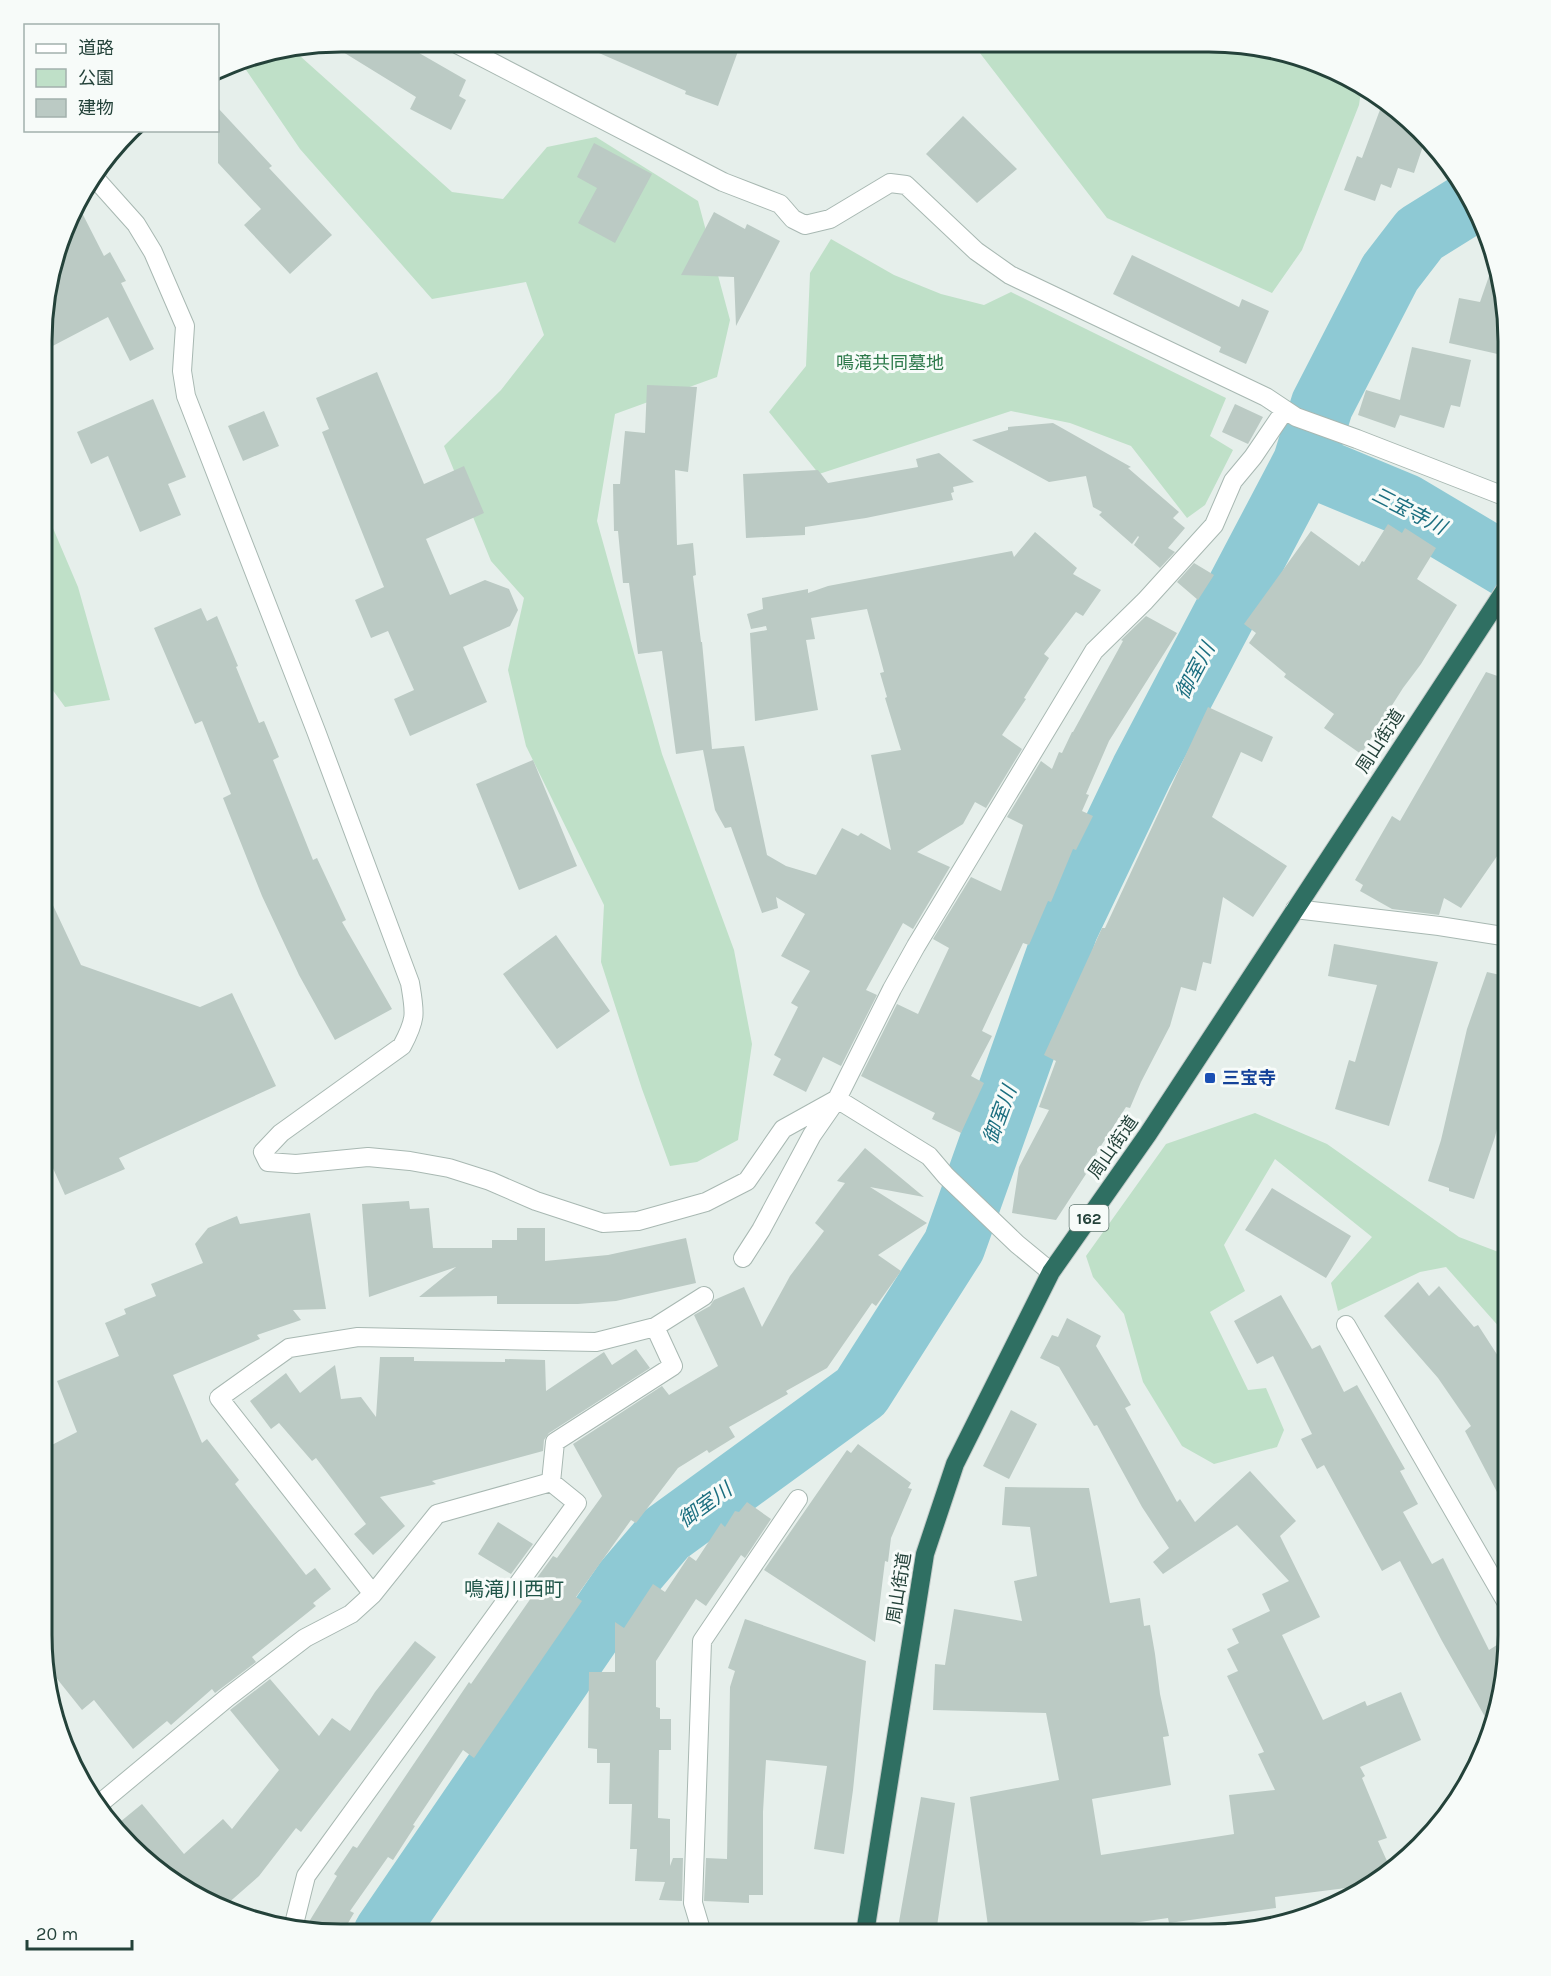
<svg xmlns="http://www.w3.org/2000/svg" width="1551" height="1976" font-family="Karla,'Noto Sans JP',sans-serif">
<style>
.green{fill:#bfe0c8}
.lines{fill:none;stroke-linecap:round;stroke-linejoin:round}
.river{stroke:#8ec9d4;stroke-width:63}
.building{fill:#bbcac4}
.street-casing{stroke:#a8b8b2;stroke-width:20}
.highway-casing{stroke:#c2cac8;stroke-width:20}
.street{stroke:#fff;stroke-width:18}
.highway{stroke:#2f6f62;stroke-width:18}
.transit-dot{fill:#1a4fb4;stroke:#f7fbf9;stroke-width:2}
.labels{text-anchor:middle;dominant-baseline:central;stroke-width:6;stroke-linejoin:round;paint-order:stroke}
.shield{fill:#f7fbf9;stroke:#637a73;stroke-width:1.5}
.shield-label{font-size:16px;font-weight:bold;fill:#24423a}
.park-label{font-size:18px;fill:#2d7a4b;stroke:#f7fbf9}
.street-label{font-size:18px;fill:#24423a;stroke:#f7fbf9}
.transit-label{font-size:18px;font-weight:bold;fill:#164399;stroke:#f7fbf9;text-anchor:start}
.water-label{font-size:20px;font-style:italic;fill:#1c6f80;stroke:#f7fbf9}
.neighbourhood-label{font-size:20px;fill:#1f5548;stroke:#f7fbf9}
.rim{fill:none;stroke:#24423a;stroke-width:3}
</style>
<rect width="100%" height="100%" fill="#e6efeb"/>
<path class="green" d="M973,44L1249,45L1324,65L1362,85L1359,105L1302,250L1272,293L1107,218Z
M296,50L300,56L452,192L503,199L547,147L596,137L698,201L730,320L717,377L615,414L597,521L662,754L734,950L752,1044L738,1140L697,1162L670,1166L642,1089L601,962L604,905L526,746L508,670L524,598L491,561L444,446L501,390L544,335L526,282L432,299L300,149L240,61L245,58Z
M831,239L894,275L941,294L984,305L1011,292L1226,398L1210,436L1233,450L1205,505L1187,518L1131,446L1070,423L1011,411L819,474L769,412L806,366L810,273Z
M44,507L78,587L110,700L65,707L44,678Z
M1255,1113L1327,1144L1459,1237L1509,1256V1338L1446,1267L1420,1272L1338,1311L1331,1283L1372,1237L1275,1159L1224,1245L1245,1291L1210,1312L1248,1390L1266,1388L1284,1430L1277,1447L1214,1464L1182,1446L1143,1382L1124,1314L1093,1277L1086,1256L1166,1144Z"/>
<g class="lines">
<path class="river" d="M1304,463L1405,505L1509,567
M385,1933L625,1582L666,1534L861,1392L954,1246L1067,928L1142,771L1304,463L1322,405L1390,273L1420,234L1473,201"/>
</g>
<path class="building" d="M342,42H400L466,80L459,96L466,100L451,130L410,109L416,97L330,44Z
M576,43H741L718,106L685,94L686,91Z
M1384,99L1426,137L1414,173L1398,168L1391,188L1381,184L1375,201L1344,190L1357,156L1362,158Z
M218,108L272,166L269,168L332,235L290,274L244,225L261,209L218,163Z
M963,116L1017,169L977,203L926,154Z
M594,143L652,174L615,243L578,223L597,188L577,177Z
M78,205L104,256L110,252L126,281L121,283L154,349L130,361L108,317L45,350V302Z
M714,212L745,229L747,224L780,241L736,326L734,277L681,275Z
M1132,255L1239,307L1242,299L1269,311L1246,364L1219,352L1221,347L1113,294Z
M1496,256L1499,264L1508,330L1502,355L1449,343L1459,298L1480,302Z
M1412,347L1471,360L1460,407L1451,405L1444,428L1400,415L1395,428L1358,415L1366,390L1400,400Z
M377,372L424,484L464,466L484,513L426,539L450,595L485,580L509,589L518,610L510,626L463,647L487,702L410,736L394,699L414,690L388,631L371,638L355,600L384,587L322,432L329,429L316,398Z
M647,385L697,387L688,472L675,470L677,545L693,543L696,575L693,576L701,642H702L712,749L744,746L767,855L786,866L816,875L842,828L858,836L861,833L891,850L871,755L901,750L885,698L887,697L880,673L884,672L867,609L811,618L815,639L806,640L818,710L755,721L750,633L767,630L766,626L751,629L747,614L763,609L762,598L808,589V593L828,586L1012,551L1014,557L1035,532L1077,568L1073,574L1101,590L1083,616L1076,612L1044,654L1049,658L1024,698L1026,699L1002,735L1022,749L986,808L975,802L963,824L917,852L950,867L913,929L903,923L866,990L877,995L841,1066L823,1057L806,1092L773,1075L781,1059L774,1055L798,1007L791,1003L810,971L781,956L805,914L776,897L778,908L762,913L731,827L725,828L715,810L703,750L676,754L662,651L638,654L629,583H623L618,531H614L613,484H620L625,431L645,433Z
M153,399L186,477L168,484L181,515L140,532L108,456L91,464L77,432Z
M1235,404L1263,417L1248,444L1222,432Z
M264,411L279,446L243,461L228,426Z
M1053,423L1131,467L1128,468L1179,512L1173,518L1185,528L1168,548L1175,552L1160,568L1134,545L1139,537L1138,536L1132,544L1099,515L1102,512L1093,507L1086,476L1049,482L972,440L1008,430V427Z
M939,453L974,482L953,487L954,492L951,493L953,500L866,518L805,527V535L746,538L743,474L818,470L828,483L918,467L916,459Z
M1388,524L1402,533L1405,528L1436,548L1417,579L1457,605L1421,664L1403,688L1361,754L1324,728L1334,714L1284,677L1286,674L1249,643L1256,633L1244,624L1311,531L1359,566L1362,561L1364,562Z
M1194,563L1214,575L1198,600L1177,582Z
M201,608L207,621L217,616L238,666L236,667L259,723L264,721L279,757L273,760L313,860L317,858L346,920L342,922L392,1009L335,1040L299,975L262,896L223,798L231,794L202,721L195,724L154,628Z
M1146,616L1177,633L1109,741L1086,794L1089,795L1082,811L1093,816L1076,850L1073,849L1051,902L1048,901L1029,945L1023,943L982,1031L992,1036L971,1076L984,1083L961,1133L932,1119L935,1113L861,1076L897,1004L918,1014L949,948L933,939L971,877L1001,891L1023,825L1007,817L1041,761L1052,769L1059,752L1062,753L1072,732H1073L1123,641L1121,640Z
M1486,672L1509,680V737L1497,763L1509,767V839L1461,908L1444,898L1439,915L1392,909L1360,891L1363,885L1355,880L1392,816L1400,821Z
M1208,707L1273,737L1262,762L1241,752L1212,817L1287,866L1253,917L1223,897L1211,964L1203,962L1196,991L1181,987L1170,1026L1141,1082L1130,1108L1126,1107L1084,1172L1086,1174L1056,1220L1012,1213L1019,1167L1049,1110L1039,1107L1056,1061L1044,1055L1102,928H1105Z
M533,760L577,866L519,890L476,784Z
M43,884L81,965L200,1007L232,993L276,1086L119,1158L125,1169L65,1195L43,1146Z
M556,935L610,1011L557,1049L503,974Z
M1334,944L1438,962L1389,1126L1335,1109L1349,1060L1355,1062L1377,985L1328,976Z
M1487,972L1509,977V1081L1495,1137L1474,1199L1449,1191V1188L1428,1181L1441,1140L1467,1029Z
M865,1148L924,1197L870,1187L927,1223L878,1255L901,1271L876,1306L872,1303L827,1368L786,1391L788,1394L729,1427L735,1437L709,1453L707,1450L678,1468L636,1523L631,1520L576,1597L582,1601L474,1758L463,1750L413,1825L415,1826L393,1860L388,1857L350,1911L354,1913L342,1933H322L304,1930L337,1876L334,1874L353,1846L357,1848L469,1682L471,1684L531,1598L528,1596L533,1588L531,1586L553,1556L557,1558L602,1496L573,1444L662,1386L669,1395L718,1366L694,1315L710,1306L714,1300L744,1287L762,1327L790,1276L824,1231L815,1223L845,1183L837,1181Z
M1272,1188L1351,1236L1326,1278L1245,1230Z
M409,1201L410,1209L429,1208L433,1248H492V1240H517V1228H545V1261L608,1255L686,1238L696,1283L616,1301L578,1304H497V1296L419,1297L456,1267L369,1297L362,1204Z
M310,1213L326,1309L293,1310L301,1320L257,1335L260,1339L173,1375L202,1443L207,1439L239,1480L235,1484L306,1575L315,1568L331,1589L313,1603L316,1606L252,1657L256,1662L215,1693L212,1689L171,1725L167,1721L133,1749L94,1700L82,1710L46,1665L42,1635V1450L77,1432L57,1381L119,1356L105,1323L126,1314L124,1309L156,1296L151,1284L203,1263L195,1244L208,1228L237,1216L240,1224Z
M1418,1282L1429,1296L1439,1286L1474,1327L1478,1325L1509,1373L1508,1513L1465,1431L1471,1426L1438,1378L1384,1316Z
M1281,1295L1312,1349L1320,1345L1344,1392L1357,1385L1405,1469L1400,1471L1418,1504L1403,1512L1432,1564L1443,1558L1489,1650L1508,1638V1654L1493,1731L1442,1641L1400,1561L1382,1571L1324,1465L1317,1469L1301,1439L1312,1434L1273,1356L1257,1364L1234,1321Z
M1067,1318L1101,1336L1096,1346L1131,1405L1125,1408L1177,1502L1180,1499L1195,1522L1250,1471L1296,1521L1280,1536L1320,1617L1282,1635L1323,1720L1365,1701L1367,1706L1401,1692L1421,1740L1360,1767L1365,1776L1362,1778L1387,1838L1378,1841L1391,1870L1373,1883L1356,1890L1354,1887L1275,1897L1276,1908L1169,1923L1168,1918L1062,1933H989L970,1797L1059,1780L1046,1713L933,1710L935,1664L945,1665L954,1609L1022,1621L1014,1581L1037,1576L1030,1527L1002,1525L1005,1487L1089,1488L1110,1603L1140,1598L1144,1626L1150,1625L1155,1654L1160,1694L1169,1736L1163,1737L1171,1785L1092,1799L1101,1855L1234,1834L1229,1795L1275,1790L1258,1754L1264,1752L1227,1676L1238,1671L1227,1649L1239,1643L1232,1629L1270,1611L1262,1594L1289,1581L1237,1525L1163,1574L1153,1562L1169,1548L1142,1507L1097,1425L1094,1426L1059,1367L1040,1358L1052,1335L1058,1337Z
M636,1349L650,1368L549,1433L544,1440L543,1451L432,1481L436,1484L380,1497L405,1526L373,1555L354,1534L366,1524L316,1458L312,1461L279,1423L271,1429L250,1401L286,1373L300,1393L335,1365L341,1399L361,1397L376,1417L380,1357H414V1361L505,1362V1359L545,1360L546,1391L604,1352L612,1365Z
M1011,1410L1037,1424L1009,1479L983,1466Z
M858,1444L911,1483L908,1488L912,1489L891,1538L888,1562L885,1561L875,1642L764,1570L847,1450L851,1453Z
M747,1502L771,1519L745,1558L741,1555L706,1606L696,1599L656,1661V1707L660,1708V1719H671V1750H659L658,1818L670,1819V1866L673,1858H683L682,1901L659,1900L665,1882L635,1881L637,1849H630L632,1804H609L610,1763H597V1749L588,1748L589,1672H615V1622L624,1628L653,1584L665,1592L689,1556L696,1561L721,1523L725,1527L735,1511L739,1512Z
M498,1522L533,1544L511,1574L478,1554Z
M745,1619L866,1661L853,1790L844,1854L814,1849L827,1766L766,1760L763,1812V1895H749V1903L704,1901L706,1858L727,1859L730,1687L735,1671L728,1668Z
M415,1641L436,1657L301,1832L296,1828L259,1876L226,1905L230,1910L175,1884L162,1872L120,1822L142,1804L184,1854L223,1819L232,1829L279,1770L230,1710L270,1679L319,1736L332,1718L350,1731L375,1692Z
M921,1797L955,1803L936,1933H897Z"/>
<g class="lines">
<defs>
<path id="street" d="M453,42L723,182L780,204L793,219L805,225L830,219L890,183L906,185L976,251L1010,275L1266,397L1296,417L1357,439L1509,498
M94,177L136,224L153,252L185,326L182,371L186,396L316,731L410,983C415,1013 417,1018 402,1046L281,1133L263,1152L268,1162L296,1164L368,1157L410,1161L449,1168L490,1181L536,1201L603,1223L638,1221L706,1202L747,1181L783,1129L837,1099
M1295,909L1439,926L1509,937
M837,1099L929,1156L946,1176L1017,1244L1051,1272
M743,1258L761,1230L812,1135L837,1099L892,989L916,946L1094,651L1145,601L1214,525L1233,481L1253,457L1285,410
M1346,1325L1508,1605
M655,1327L704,1296
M373,1594L219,1398L289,1348L358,1337L596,1342L655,1327L673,1366L555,1442L551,1482
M98,1805L228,1697L305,1638L351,1614L373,1594L437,1514L551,1482
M293,1928L306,1876L577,1503L551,1482
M702,1933L693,1903L702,1641L798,1499"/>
<path id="highway" d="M865,1933L925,1554L955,1464L1051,1272L1148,1134L1509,584"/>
</defs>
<use href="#street" class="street-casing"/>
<use href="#highway" class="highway-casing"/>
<use href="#street" class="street"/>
<use href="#highway" class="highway"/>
</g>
<rect class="transit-dot" x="1204" y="1072" width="12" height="12" rx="3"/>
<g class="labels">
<rect class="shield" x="1069.5" y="1205" width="39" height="26" rx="4.5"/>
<g class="shield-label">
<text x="1089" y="1218">162</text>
</g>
<g class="park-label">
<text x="890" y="363">鳴滝共同墓地</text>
</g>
<g class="street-label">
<text transform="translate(1380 741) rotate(-57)">周山街道</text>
<text transform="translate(1113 1147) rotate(-55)">周山街道</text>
<text transform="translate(899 1588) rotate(-81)">周山街道</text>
</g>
<g class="transit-label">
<text x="1222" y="1078">三宝寺</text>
</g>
<g class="water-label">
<text transform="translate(1409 511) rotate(27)">三宝寺川</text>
<text transform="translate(1195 671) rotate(-62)">御室川</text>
<text transform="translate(1000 1115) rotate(-70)">御室川</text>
<text transform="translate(705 1505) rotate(-36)">御室川</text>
</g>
<g class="neighbourhood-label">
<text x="514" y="1589">鳴滝川西町</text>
</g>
</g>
<path d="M0 0H1551V1976H0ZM341 52H1209A289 289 0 0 1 1498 341V1635A289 289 0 0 1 1209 1924H341A289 289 0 0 1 52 1635V341A289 289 0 0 1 341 52Z" fill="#f7fbf9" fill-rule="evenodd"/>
<path class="rim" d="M341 52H1209A289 289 0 0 1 1498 341V1635A289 289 0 0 1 1209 1924H341A289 289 0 0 1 52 1635V341A289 289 0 0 1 341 52Z"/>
<rect x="24" y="24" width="195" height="108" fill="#f7fbf9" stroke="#a3b1ad" stroke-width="1.5"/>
<rect x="36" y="44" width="30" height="9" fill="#ffffff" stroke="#a3b1ad" stroke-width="1.5"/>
<text x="78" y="54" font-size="18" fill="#24423a">道路</text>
<rect x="36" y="69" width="30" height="18" fill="#bfe0c8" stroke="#a3b1ad" stroke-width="1.5"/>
<text x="78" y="84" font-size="18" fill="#24423a">公園</text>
<rect x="36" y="99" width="30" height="18" fill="#bbcac4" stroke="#a3b1ad" stroke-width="1.5"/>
<text x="78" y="114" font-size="18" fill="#24423a">建物</text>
<path d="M27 1940v9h105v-9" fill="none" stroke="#24423a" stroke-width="3"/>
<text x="36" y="1940" font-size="18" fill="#24423a" stroke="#f7fbf9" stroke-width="4.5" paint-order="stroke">20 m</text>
</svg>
